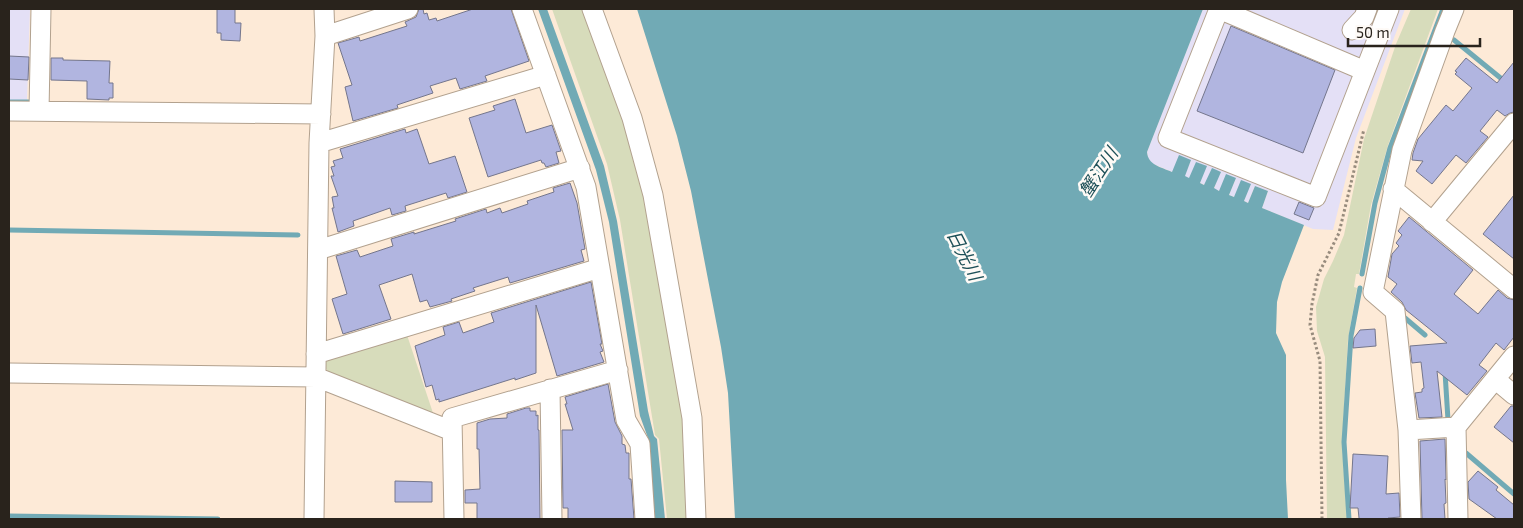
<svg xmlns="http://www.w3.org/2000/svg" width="1523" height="528" font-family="'Exo 2','Noto Sans JP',sans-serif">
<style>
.industrial{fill:#e4e0f6}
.green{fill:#d7dcbb}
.water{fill:#71aab5}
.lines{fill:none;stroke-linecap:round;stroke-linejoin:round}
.stream{stroke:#71aab5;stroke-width:5}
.building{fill:#b1b5e0;stroke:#74768c}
.minor-casing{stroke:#b2a18e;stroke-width:21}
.path{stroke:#978b7d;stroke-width:3;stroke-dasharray:2.5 2.5;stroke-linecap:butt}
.minor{stroke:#fff;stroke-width:19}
.labels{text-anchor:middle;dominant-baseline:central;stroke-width:5;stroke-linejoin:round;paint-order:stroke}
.water-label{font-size:18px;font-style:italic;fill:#1e5058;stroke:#fefaf6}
</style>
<rect width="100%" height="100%" fill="#fdead7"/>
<path class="industrial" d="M9,9H30L27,101H9Z
M1203,9H1405L1356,138L1333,230L1313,229L1262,208L1268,191L1255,186L1248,203L1244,201L1250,184L1234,197L1229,195L1236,178L1219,191L1214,189L1220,171L1205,185L1200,183L1206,166L1189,179L1184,177L1191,160L1172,172L1151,163L1148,158L1147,152Z"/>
<path class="green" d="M552,9H586L626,119L649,203L678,360L691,519H667L659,439L655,435L620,220L607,164Z
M1411,9H1438L1388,145L1371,205L1359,274H1356L1354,287L1357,288L1348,339L1342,444L1347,519H1327L1325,357L1317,331L1316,307L1324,279L1333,261L1344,235L1364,139L1396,44Z
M407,335L433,413L331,374L326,369L325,363L328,359Z"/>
<path class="water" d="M538,9H547L604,166L617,221L648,411L654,436L657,439L665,519H655L648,438L640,416L609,222L596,170Z
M637,9H1203L1147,152C1148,165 1161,167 1172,172L1179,155L1191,160L1185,176L1189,178L1196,162L1207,166L1200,183L1204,185L1212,168L1221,172L1214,188L1219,191L1226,174L1236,178L1229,195L1234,197L1241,180L1251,184L1244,201L1248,203L1255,186L1268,191L1262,208L1304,225L1282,282L1277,302L1276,333L1286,355V480L1288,519H735L728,393L721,347L691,191L677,136Z"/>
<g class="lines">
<path class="stream" d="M1454,40L1514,89
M9,102H32V99
M9,230L298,235
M1362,274L1375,203L1390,148L1443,9
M1405,318L1425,335
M1445,372L1448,420
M1466,453L1514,494
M9,516L218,519
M1349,519L1344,442L1351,336L1360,288"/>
</g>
<path class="building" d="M217,9H235V23H241L240,41L221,40V33H217Z
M419,9H423L424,14L427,13L429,20L436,18L437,21L473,9H511L529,61L485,76L487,81L460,89L456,78L430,86L433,93L397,105L398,108L353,121L345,87L352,85L338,43L359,37L360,41L407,26L405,22L416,17Z
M1231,26L1335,70L1303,153L1197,111Z
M9,56L29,57L28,80L9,79Z
M51,58H63V60L110,61L109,83H113V98H109V100L87,99V81L51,80Z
M1466,58L1497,83L1514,62V112L1510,113L1505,116L1497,110L1480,131L1488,137L1471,157L1466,163L1456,155L1432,184L1416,171L1423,161L1412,160L1413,153L1418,139L1446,105L1453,111L1472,88L1455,74L1457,72L1455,71Z
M515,99L526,133L552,125L561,151L556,152L559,163L546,167L544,163H542L541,160L488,177L469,118L495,110L493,106Z
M405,129L406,133L417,129L429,164L455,156L467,192L448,198L446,193L405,206L406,211L392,215L390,208L353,221L354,226L338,232L332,208H334L332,197L338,196L331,176H334L331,167L335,166L333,161L343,158L340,149Z
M570,183L577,203L585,249L581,250L584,261L510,283L508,277L473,288L475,291L451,299L452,301L430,307L427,300L420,302L412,274L379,285L391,319L343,334L332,299L347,294L336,256L357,250L360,257L393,246L391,239L414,232V234L456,221L455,219L486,209L487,213L500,208L502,213L528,204L527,201L554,192L553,188Z
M1514,195V259L1483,234Z
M1299,202L1314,208L1309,220L1294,214Z
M1409,217L1473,270L1454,294L1478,314L1498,290L1507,298L1514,300V337L1504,350L1496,343L1479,365L1487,371L1467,395L1437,371L1442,417L1419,418L1415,393L1422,392V389L1424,388L1421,362L1412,363L1410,346L1447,343L1406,310L1402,302L1391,292L1397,284L1388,277L1392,254L1399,246L1396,243L1402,235L1398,231Z
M591,282L602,344H600L603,351L600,352L604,362L557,376L536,305V373L515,380V378L439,402V399L436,400L432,385L426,387L415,346L445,335L443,327L459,322L463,333L494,322L491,313Z
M1375,329L1376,346L1353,348L1354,338L1360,330Z
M608,384L615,422L622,436V444L625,445L626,453H629V479H631L634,519H568V508H563L562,430H573L565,404H567L565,397Z
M1511,406H1514V443L1494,427Z
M526,408H530V411H536V416L538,415V430H539L540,519H477V503H465V490L480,489L479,449H477V423L490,419L507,418V414Z
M1445,439L1446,480L1445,479L1446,503L1444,504L1445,519H1422L1420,441Z
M1353,454L1388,456L1386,494L1399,493L1400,517L1388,518L1389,519H1360L1359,518L1358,508H1350Z
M1478,471L1498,487L1496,490L1514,505V519H1497L1469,499L1468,482Z
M395,481L432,482V502H395Z"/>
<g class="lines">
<defs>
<path id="minor" d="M522,9L586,187L626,420L640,444L645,519
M592,9L632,118L653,195L692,418L696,519
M1219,9L1168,138L1316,197L1389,9
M1219,9L1365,71
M1352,30L1364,17L1367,9
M325,36L408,9
M9,111L321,114
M39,111L41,9
M319,143L546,75
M1393,189L1514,289
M1432,222L1514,123
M318,250L580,168
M316,354L600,268
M9,373L316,377L452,431
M1495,379L1514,395
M550,389L552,519
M1456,427L1458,519
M1408,430L1395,311L1373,292L1402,150L1445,31L1454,9
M314,519L319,143L325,36L324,9
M454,519L452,418L618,370
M1411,519L1408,430L1456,427L1514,356"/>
</defs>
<use href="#minor" class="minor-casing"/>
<path class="path" d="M1322,519L1320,361L1310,325L1312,304L1318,275L1339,233L1364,129"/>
<use href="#minor" class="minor"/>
</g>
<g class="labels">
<g class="water-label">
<text transform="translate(1098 172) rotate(-57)">蟹江川</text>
<text transform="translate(965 255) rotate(63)">日光川</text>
</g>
</g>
<rect width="1523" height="528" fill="none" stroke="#29231c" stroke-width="20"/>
<path d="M1348 38v8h132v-8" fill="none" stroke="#29231c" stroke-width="2.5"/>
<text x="1356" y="38" font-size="15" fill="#29231c" stroke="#fefaf6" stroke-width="4" paint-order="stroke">50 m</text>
</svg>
